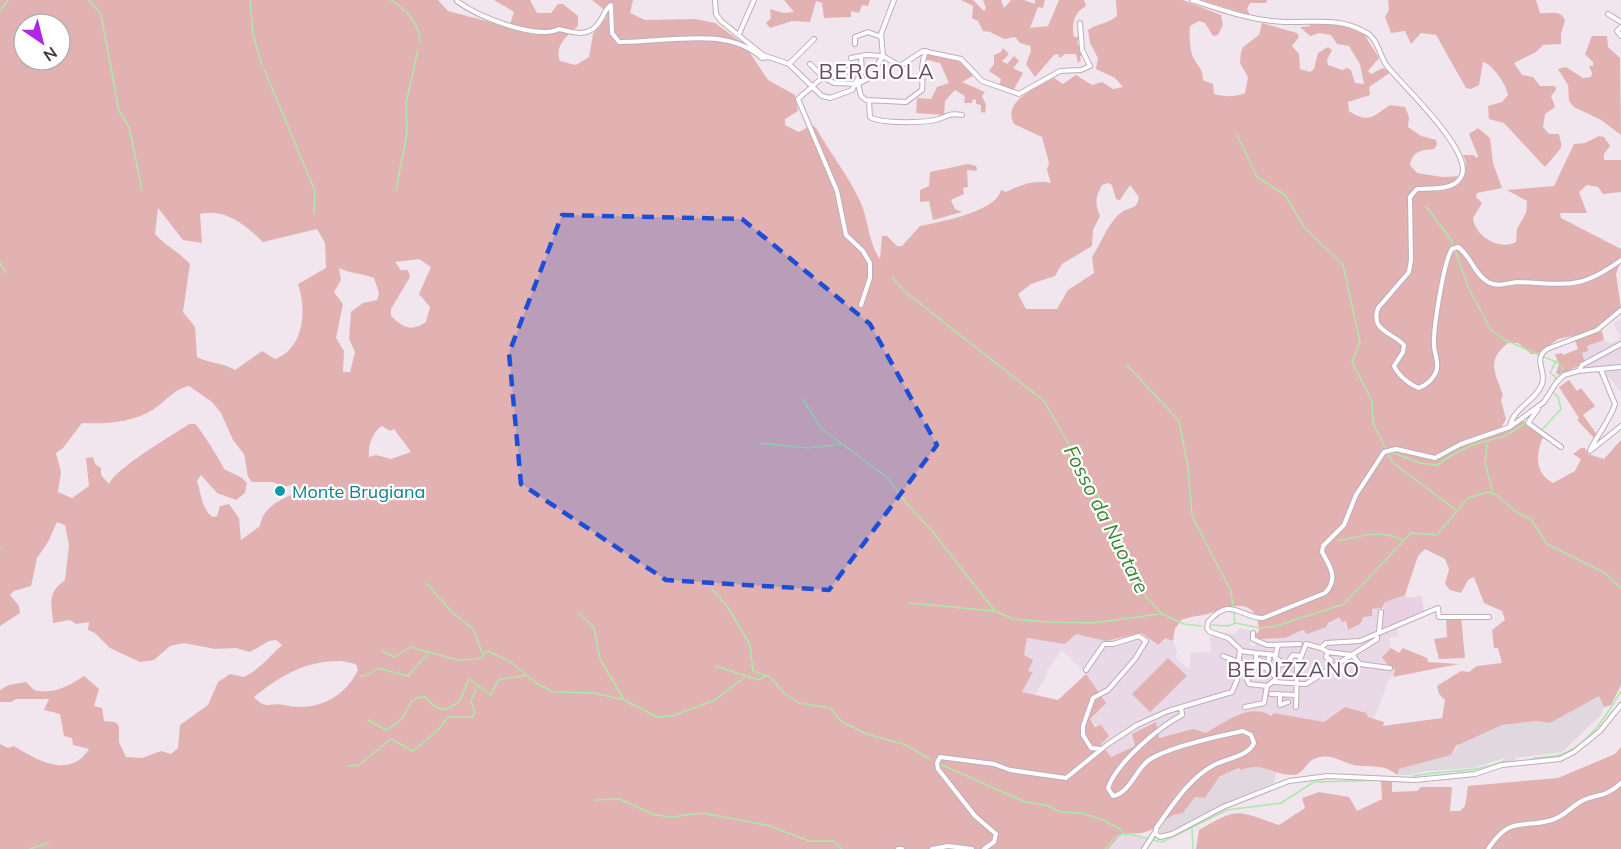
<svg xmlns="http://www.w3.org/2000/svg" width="1621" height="849" font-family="Mulish,sans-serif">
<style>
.residential{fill:#e9d8e5}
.industrial{fill:#e0d7df}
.education{fill:#e9d1e3}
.green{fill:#e2b2b2;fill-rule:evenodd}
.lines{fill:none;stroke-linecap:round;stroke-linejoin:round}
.stream{stroke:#aae9a7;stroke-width:1.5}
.minor-casing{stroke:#bfacba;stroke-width:6}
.minor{stroke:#fff;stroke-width:4}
.marked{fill:#1d4ed8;fill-opacity:0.2;stroke:#1d4ed8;stroke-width:4.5;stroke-dasharray:12 8;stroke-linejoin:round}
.culture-dot{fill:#0f9aa8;stroke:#fff;stroke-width:2}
.labels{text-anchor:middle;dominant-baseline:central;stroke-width:4.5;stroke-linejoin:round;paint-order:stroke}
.culture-label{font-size:18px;fill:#0d838f;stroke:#fff;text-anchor:start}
.water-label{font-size:20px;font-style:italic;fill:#338731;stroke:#fff}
.quarter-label{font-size:21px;letter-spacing:1.5px;fill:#654e61;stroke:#fff}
</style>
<rect width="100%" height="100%" fill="#f1e6ee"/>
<path class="residential" d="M1621,319V392H1620L1610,378L1603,380L1596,372H1584L1581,365L1582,353L1587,346L1604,340L1610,344L1619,339L1620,335L1613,324Z
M1405,595L1406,598L1422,596L1397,623L1398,637L1389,638L1391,648L1382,657L1396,669L1395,673L1389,679L1374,719L1345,707L1324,722L1274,713L1271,716L1217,727L1206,733L1193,729L1158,738L1156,722L1135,746L1111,757L1101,744L1109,736L1089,719L1086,674L1062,650L1046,673L1047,675L1034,696L1022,692L1033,673L1028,671L1024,655L1027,637L1065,644L1076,634L1106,641L1143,633L1157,645L1165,637L1173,641L1177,651L1176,658L1190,670V653L1211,652L1210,636L1216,631L1233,634L1241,628L1252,631L1249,645L1253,647L1261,639L1285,638L1339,617L1345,621L1348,630L1363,620L1372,609L1382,608L1385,602Z
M1133,833L1153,842L1148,849H1080Z"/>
<path class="industrial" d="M1599,696L1604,707L1601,715L1562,752L1515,758L1516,762L1505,763L1504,758L1473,768L1425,771L1412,775H1397L1399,769L1451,755L1459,745L1502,725L1537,721L1550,723Z
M1252,766H1265L1276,771L1274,783L1212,809L1168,833H1160V825L1173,815L1185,811L1195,797L1205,798L1222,774Z"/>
<path class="education" d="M1401,595H1405L1406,598L1422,596L1424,612L1380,629L1385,602Z"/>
<path class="green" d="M0,0H438L448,11L509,27L514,12L494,0H530L537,13H551L558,4H563L578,16V26C567,36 554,45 560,61L576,65L589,57L593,34L606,18L607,12L592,0H633L630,13L645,20L695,19L715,23L744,44L768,80L795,95L798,111L785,119V125L799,132L812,125L816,128C830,153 848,175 860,201C869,220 868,243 880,259L882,236H887L897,246H902L920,226C940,222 996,212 1001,190L1006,192C1020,185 1036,179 1051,183L1047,170L1049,163L1042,137L1014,124C1001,101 1038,87 1054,78L1063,84L1076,75L1092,85L1102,82L1113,89L1123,87L1115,78L1096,69L1098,58L1090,43L1088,30C1098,23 1108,24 1117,16L1116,0H1183L1221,15L1223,25L1218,35L1213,36L1205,23L1199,21L1190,26C1189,34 1190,50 1193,57C1198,67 1203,68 1203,80L1213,84L1214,94C1223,97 1237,97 1245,93L1248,77L1240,63L1241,52L1243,47L1259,35L1262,23L1297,33L1299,37L1292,46L1299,54L1300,69L1310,72L1314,69L1318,53L1328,47L1332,50L1327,60L1328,65L1342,70L1347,68L1351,70L1355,83L1364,84L1360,64L1349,46L1337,44L1331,35L1319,33L1310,36L1300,27L1310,26L1311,23L1337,24L1364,34L1379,58L1368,71L1371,74L1383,68L1391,72L1369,87L1370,95L1348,102L1349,111C1370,125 1374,115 1390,105L1405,107L1409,117L1408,127L1421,136L1436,140L1437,145L1434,149C1422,150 1412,151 1410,165L1417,173L1442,177L1464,176L1466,162L1463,155H1473L1477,158L1478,156L1469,134L1478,128L1490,138L1493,163L1502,188L1477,193L1476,197L1482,203L1473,218C1475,236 1499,251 1516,242L1517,229L1526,213L1527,201L1507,190L1554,186L1574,144L1585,143L1599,136L1604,137L1610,146L1604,154V160H1621V192L1603,194L1598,187L1587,185L1579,192L1587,213H1560L1561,218L1621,249V261L1616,274L1621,308L1610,319L1592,332L1558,339L1537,354H1531L1518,343H1508C1485,361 1496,374 1503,395L1501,400L1506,419L1502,426L1504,432L1523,421L1543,437C1536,454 1534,473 1553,483L1575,471L1581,459L1573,454L1581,448H1585L1588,454L1604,459L1621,440V685L1611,705L1604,707L1599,696L1550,723L1537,721L1502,725L1456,746L1451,755L1399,769L1397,775C1383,763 1371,768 1354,765C1338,761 1331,752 1314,759C1306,762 1303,775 1293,775C1270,775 1265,761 1240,770L1239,768L1220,776L1205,798L1195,797L1183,813L1173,815L1151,830L1142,833L1121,834L1108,849H0V744L8,748L14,746C38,761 70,779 89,749L73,745L72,738L64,736L60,714L44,710L49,699H16L11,702H0V690L9,685L26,682L34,690C52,695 69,686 84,676L99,689L94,706L102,708L104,721L115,722L119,726V742L126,757L142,758L161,751L171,754L178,748L180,725L208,705L218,682L230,674L244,677C260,669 269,657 282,645L276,640L269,641L250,652L236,648L215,649L184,643L170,646L154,660L140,662L110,648L95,633L88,630L89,622L76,624L70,620L53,623C52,603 46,594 65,580L69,545L65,525L57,522L48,542L37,558L31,586L14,591L10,595L19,606L20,613L0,626ZM24,24H60V60H24ZM1108,183L1112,185L1116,199L1120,200L1130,185L1139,197C1137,210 1131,206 1122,212C1108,222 1102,242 1092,257L1094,273L1068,290L1057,309H1026L1018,294L1031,284L1055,276L1062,264L1092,246L1093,230L1100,216C1095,203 1095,198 1102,185ZM158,208L183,240L202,243L200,214C226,208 245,225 263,242L317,229L325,243L326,268L298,284C307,310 304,349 275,359L262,351L235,370C222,362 210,364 197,357L195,327L183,312L190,264C179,252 166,246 155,234ZM419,259L431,267L419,294L430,307L426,322C411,332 404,328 391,316V309L410,277L408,270H401L395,262ZM339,268C351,274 362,273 374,278L379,293L377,300L363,303L351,312L349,339L355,352L350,372H343L344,351L336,338L343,304L334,292L341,280ZM189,386L212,402L221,413L233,440L244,454L248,477L252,482H273L284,487L291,485L298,492C282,499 262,507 260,526L241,540L239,518L229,504L220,506L217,516L213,517C202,511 201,493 197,481L201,475L217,493L236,500L245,493L247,483L242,478L224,469C222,463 200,428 195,424H189C170,437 117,467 109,484L101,475V468L95,464L93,457L86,458L89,486L72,498L58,492L61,472L56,453L63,448L82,423C107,424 132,423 154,409C166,401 174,389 189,386ZM382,426L390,431L394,429L411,452L391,459L376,455L369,457C368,446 372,432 382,426ZM1425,549L1445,559L1449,569L1445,584L1450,590L1461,593L1468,580L1474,577L1484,603L1502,611L1505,620L1492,630L1494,648H1498L1502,663L1477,666L1469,672L1461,671L1437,686L1439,694L1445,700L1442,718L1383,726L1384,722L1368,717L1366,713L1345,707L1324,722L1274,713L1271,716C1250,702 1224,723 1206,733L1193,729L1159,738L1156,722L1132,734L1135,746L1111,757L1101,744L1109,736L1101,725L1095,727L1090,719L1106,703L1086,674L1058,700L1022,692L1033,672L1028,671L1033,660L1024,655L1027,638L1065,644L1076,634L1106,641L1142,633L1158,645L1165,638L1173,641L1175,629L1181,620C1191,616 1203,616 1214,612C1236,604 1257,599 1259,631L1255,635L1256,639L1285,638L1303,630L1307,634L1326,627L1328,623L1339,617L1342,622L1346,621L1348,630L1360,624L1364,617L1372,616V609L1382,608L1385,602L1405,595L1418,556ZM342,661L356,664L358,670C344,699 315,712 284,705C269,702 267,711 254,697C281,675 307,660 342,661Z
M784,0H870L868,6L862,5L859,13L851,11V17L824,18L822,3L816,1L810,22L792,21L770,28L766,23L771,18L770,9L784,13L794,12Z
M961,0H973L984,11L986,8L983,0H1001L1004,8L1011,0H1024L1035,4V0H1045L1043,8L1038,7L1030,28L1048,26L1059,0H1084L1086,6C1074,12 1071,26 1074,37H1080L1077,42L1082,55L1080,57L1081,60L1078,63L1076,54H1065L1060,58L1058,54L1054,55L1035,77L1026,64L1031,51L1030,46L1020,43L1015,37L1004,39L990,32L983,31L978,21L972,18L973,6Z
M1201,0H1267L1266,3H1250L1247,9L1250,15Z
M1388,0H1536L1540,13C1550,14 1560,9 1565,20L1561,34V44L1543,45L1536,52L1514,63L1522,75L1533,77L1540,86H1555L1556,90L1551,96L1555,107L1545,114L1543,127L1549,134H1559L1561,143V148L1545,167L1541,163L1504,123L1489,119L1488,106L1502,102L1508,95C1507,85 1492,64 1483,62L1479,85L1471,89L1466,88L1436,35L1421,33L1411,44L1405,31L1391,33L1385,17L1389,10Z
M1592,36H1607L1608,47L1620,58L1621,135L1601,120L1574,107L1569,101L1568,85L1558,69L1566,67L1583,78L1591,77L1592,73L1589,66H1593V62L1585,54Z
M1003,48L1009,54L1002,61L1007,64L1014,56L1019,61L1013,68L1023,73L1013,91L999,86L1001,79L989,71L994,64V55L1001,52Z
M927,52C947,56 961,58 973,76L962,82L985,92L982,96L986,105L985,113L981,112V105L976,104V100L973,99L972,103H964L965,96L955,90L945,101L944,115L916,113L917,98L931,99L937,87L949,83L940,63L924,59Z
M968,164L976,166L977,171L967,170L968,187L963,188L964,194L951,200L955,209L962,212L933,220L929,201L920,202V190L929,186L930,172Z
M1602,331L1604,340L1587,346L1588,351L1582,353L1585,363L1559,375L1556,373L1559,365L1555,354L1562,353L1563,355L1578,349L1575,340Z
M1569,380L1577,391L1581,388L1595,406L1583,415L1598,436L1595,439L1577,420L1579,418L1559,387Z
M1461,616L1465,658L1439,659L1434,639L1447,637L1446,618Z
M1391,648L1399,653L1403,648L1427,658L1428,662L1459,664L1393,677L1395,669L1390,668L1382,657Z
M1168,658L1187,676L1150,712L1132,694Z
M1621,747V849H1196L1199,830C1239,807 1235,810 1279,825L1305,808L1302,798L1319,792L1349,797L1357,811L1382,799L1381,781H1392V792L1417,791L1421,787H1452L1450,811H1460L1465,806L1468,786L1558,778L1615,754Z"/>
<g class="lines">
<path class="stream" d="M89,0L101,14L119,111L129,127L142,190
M250,0L253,34L262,66
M391,0C406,9 420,24 420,43
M0,11L8,0
M264,69L315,191L314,213
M1237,135L1257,177L1285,195L1304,227L1343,265L1360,342L1352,362L1372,401L1373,423L1392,462L1456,510
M396,190L407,133L406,103L418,50
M1426,206L1451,240L1469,289L1491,330L1505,340L1558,363L1563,368L1561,373
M0,263L6,273
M892,277L904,291L1044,401L1111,518L1142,592L1162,614L1184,624L1201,626
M1127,365L1179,421L1188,467L1192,516L1231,591L1235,623
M1553,385L1556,377L1550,373L1556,361
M802,398L822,429L888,478L907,504L932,531L995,611L1013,619L1048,622L1093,623L1160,614
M1541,431L1561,409L1558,397L1553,392
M759,443L808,448L841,444
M1487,444L1485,463L1493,493
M1389,454L1394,453L1420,463L1437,465L1454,454L1475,444L1505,436L1524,424L1534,429
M1338,541C1363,536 1378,529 1403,540
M0,548L1,549
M426,583L452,612L473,629L483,655
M712,589L727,606L750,645L753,671L770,677L784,693L799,703L830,708L842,722L867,734L906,745L930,759
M909,603L995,611
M579,613L594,628L600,659L624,700L657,717L672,716L715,700L746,676
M1212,625L1228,626L1235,623L1260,628L1273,627L1344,604L1411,533L1437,535L1468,498L1488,492L1497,495L1516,512L1531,519L1547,544L1605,573L1621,588
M382,651L395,657L410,647L458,660L478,659L488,651L511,662L536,683L553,692L595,693L624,700
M715,666L759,680L766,676
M360,676L368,675L378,668L408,676L428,653
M368,720L386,730C391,727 398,723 402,718C410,709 408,696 425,697L435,707L445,710L459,702L469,679L491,695L498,680L526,675
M1533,758C1543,757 1556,758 1565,753C1590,743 1608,713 1621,691
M940,764L1025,802L1046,805L1060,812L1082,813L1103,820L1122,830L1125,836
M348,766L359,765L391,739L413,751L439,729L448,717H472L475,713L471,700L477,687
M1414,776C1444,769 1475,774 1504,761
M595,800L619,799L655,815L672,817L702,813L767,825L809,841H833L842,849
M1192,829L1193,849
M30,849L48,843
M1105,849C1109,846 1111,841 1115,838C1127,828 1150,841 1162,842L1227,810L1281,803L1314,782L1386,780"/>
<defs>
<path id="minor" d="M715,0L716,14L721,21L763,55L789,64L822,96L830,98L852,90L862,71L861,57
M1192,0C1222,10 1253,21 1285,22C1313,23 1339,17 1365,32C1378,38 1379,55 1387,66C1402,85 1472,150 1462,175C1456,191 1431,188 1417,189L1410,197L1411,260L1409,272L1378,308C1370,331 1392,332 1404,345L1403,352L1394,366C1398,375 1410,385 1419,388C1426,385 1433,379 1436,372C1440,363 1434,354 1434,345C1433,329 1444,260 1452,249L1458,247C1471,256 1474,274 1488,282C1498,288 1509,282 1520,282C1567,284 1580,290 1621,260
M457,1C478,17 536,40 559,29C574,33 590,38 600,21C604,15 605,9 611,5L612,33L619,42C664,43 727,25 762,58L769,57
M1608,14L1621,22
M1621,27L1617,31L1621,36
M739,34L754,0
M855,44V37L868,32L881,37
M851,58L866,55L883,56L900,66L923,51L961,59L982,81L1019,94L1060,71L1081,70L1090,66L1082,50L1080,23
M789,64L814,39
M810,64L823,77L834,83L858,84L869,78L883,56L881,34L894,0
M842,76L848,70
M823,77L798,99L837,191L846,235L863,251L870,263V278L861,305
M858,84L861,96L866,100L906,102L922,90C924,72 919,70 926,51
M869,101L870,117C881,124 927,123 939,119C949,115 951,113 962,115
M1579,370L1582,365L1621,344
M1601,370L1615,404C1611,419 1590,446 1590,451L1621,426
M1538,409L1528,423L1561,447
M1510,426C1514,407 1536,401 1542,384C1547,370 1532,360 1547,349L1597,330L1621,310
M1379,632L1381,612
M1253,633V639L1267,645L1300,644
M1321,648L1328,652L1326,657L1331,660
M1241,651L1256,653V659
M1328,652L1352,655L1360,664L1390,668
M1256,653L1276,655
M1269,655L1268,671L1276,677
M1223,656L1249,666L1268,668
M1240,664L1249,684L1267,686
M1278,665L1287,663L1293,655L1300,656
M1255,667L1256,659L1262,661
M1086,670L1104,644H1113L1139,636L1146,641L1135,659L1108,690L1093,698L1083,726V735L1091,748L1101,749
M1274,682L1306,684L1377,639V634
M1267,686L1275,680L1279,660L1275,658L1278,645
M1271,694L1296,695
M1280,695V705L1288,702
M1181,707L1182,715C1159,727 1117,762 1108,788L1113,796C1129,794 1136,769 1149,760C1168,747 1219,736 1243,731L1251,735L1254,743C1249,756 1225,759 1214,765C1188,779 1173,805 1156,828V834L1160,837L1172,834L1223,807L1289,781L1328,776L1415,780L1475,774L1502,765L1560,759L1574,752L1600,731L1621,705
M1245,707L1264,703L1267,686
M1296,707L1297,667L1306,644L1321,648L1326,643L1360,641L1438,608L1439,617H1489
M898,849H902
M932,849L948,846L972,849
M984,849L994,842L996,834L975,816L938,769L937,763L940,757L994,764L1010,770L1066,778L1108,744L1137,725L1168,711L1232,692L1237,680L1240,649L1228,638L1210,632L1207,628L1208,622C1231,595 1240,618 1263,618L1325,593C1339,579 1330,566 1322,552L1323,546L1344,525L1356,495L1384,452L1396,449L1435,458L1461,444L1510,427L1544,402L1556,383L1564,375L1578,371L1621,367
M1144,849L1155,832
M1488,849C1511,815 1521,829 1552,820C1563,817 1570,808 1580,802C1596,793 1604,799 1621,783"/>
</defs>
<use href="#minor" class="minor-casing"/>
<use href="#minor" class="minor"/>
</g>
<path class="marked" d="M562,215L742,219L870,324L937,445L829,590L666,580L521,484L509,353Z"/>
<circle class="culture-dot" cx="280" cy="491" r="6"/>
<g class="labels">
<g class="culture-label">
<text x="292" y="491">Monte Brugiana</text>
</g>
<g class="water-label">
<text transform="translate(1107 519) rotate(63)">Fosso da Nuotare</text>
</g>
<g class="quarter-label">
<text x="877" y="71">BERGIOLA</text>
<text x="1294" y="669">BEDIZZANO</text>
</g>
</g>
<g transform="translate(42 42) rotate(145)"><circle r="28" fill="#ffffff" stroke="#b4afb3" stroke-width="1.5"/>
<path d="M0-4.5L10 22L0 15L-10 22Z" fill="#ad28e6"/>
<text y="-9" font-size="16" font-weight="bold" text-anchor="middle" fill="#433641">N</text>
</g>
</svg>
